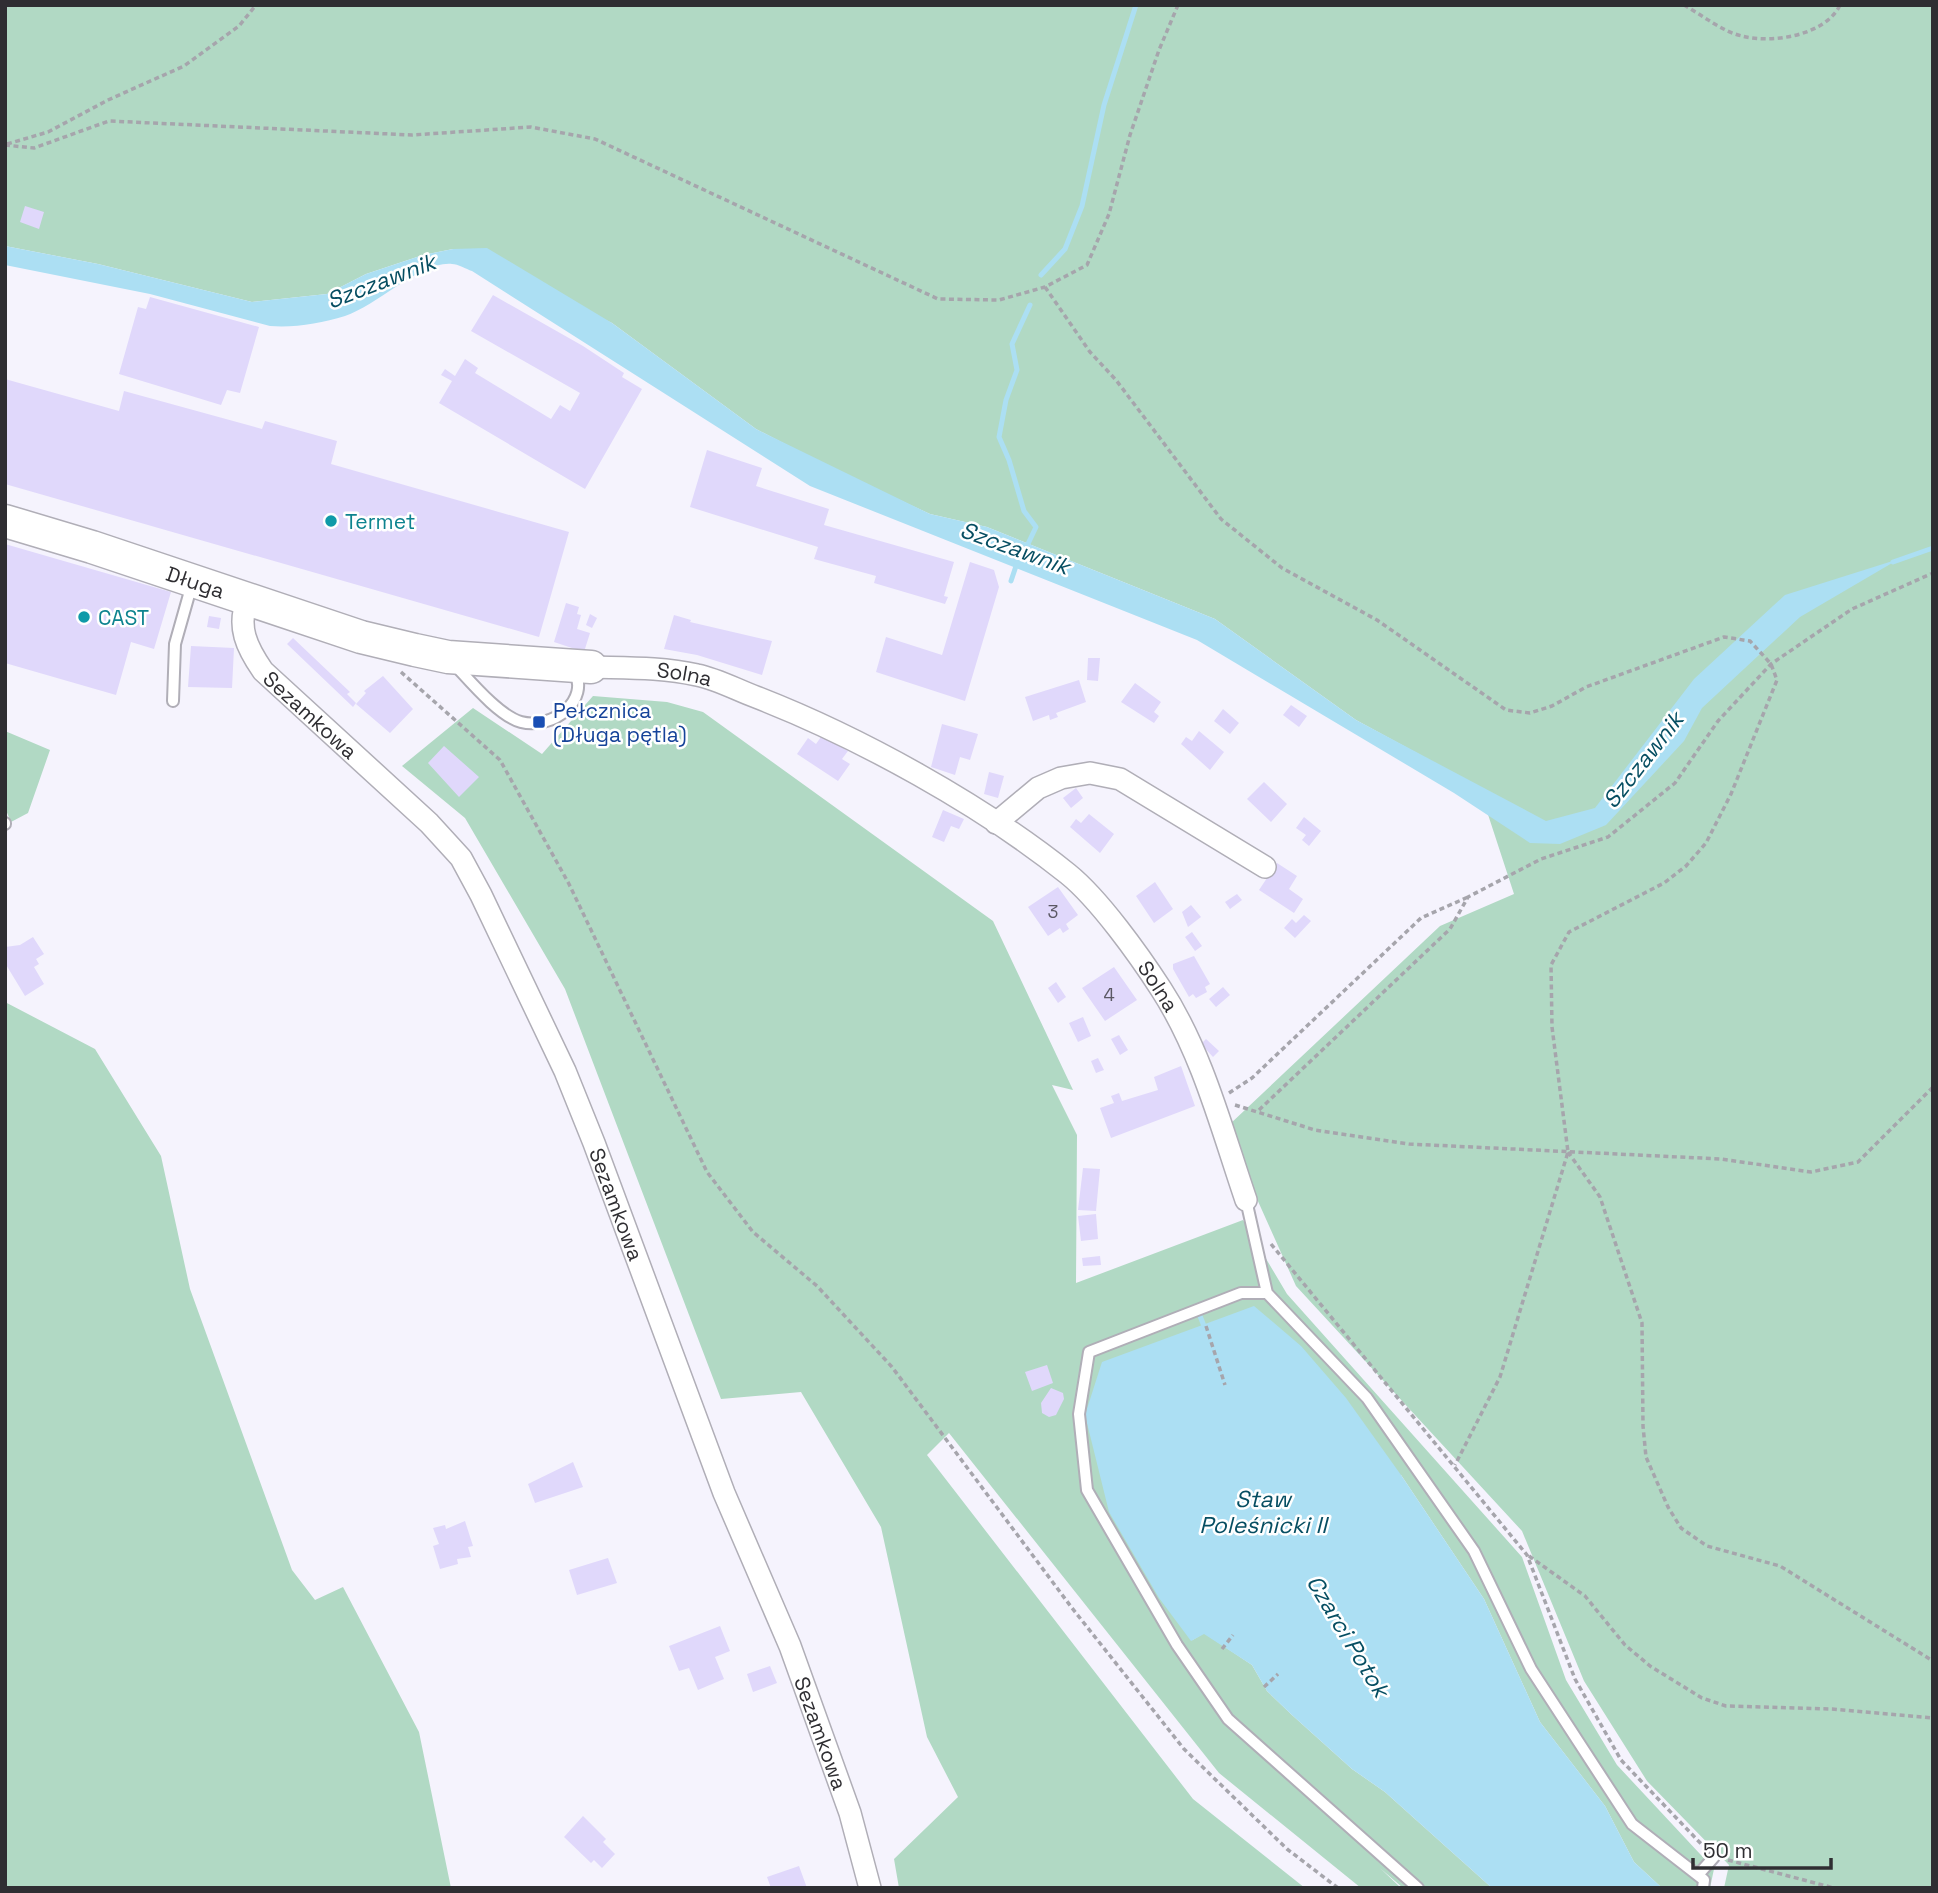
<svg xmlns="http://www.w3.org/2000/svg" width="1938" height="1893" font-family="'Space Grotesk',sans-serif">
<style>
.green{fill:#b1d9c4}
.water{fill:#acdff3}
.lines{fill:none;stroke-linecap:round;stroke-linejoin:round}
.stream{stroke:#acdff3;stroke-width:5}
.building{fill:#e0d8fb}
.lane-casing{stroke:#b0aeb7;stroke-width:14}
.street-casing{stroke:#b0aeb7;stroke-width:24}
.secondary-casing{stroke:#b0aeb7;stroke-width:35}
.path{stroke:#a6a5ac;stroke-width:3.5;stroke-dasharray:5 3.5;stroke-linecap:butt}
.lane{stroke:#fff;stroke-width:10}
.street{stroke:#fff;stroke-width:21}
.secondary{stroke:#fff;stroke-width:32}
.culture-dot{fill:#0f9aa8;stroke:#fff;stroke-width:2.5}
.transit-dot{fill:#1a4fb4;stroke:#fff;stroke-width:2.5}
.labels{text-anchor:middle;dominant-baseline:central;stroke-width:5;stroke-linejoin:round;paint-order:stroke}
.number-label{font-size:18px;fill:#5b5864}
.culture-label{font-size:21px;fill:#0d838f;stroke:#fff;text-anchor:start}
.street-label{font-size:21px;fill:#2f2e32;stroke:#fff}
.transit-label{font-size:21px;fill:#164399;stroke:#fff;text-anchor:start}
.water-label{font-size:23px;font-style:italic;fill:#064e62;stroke:#fff}
</style>
<rect width="100%" height="100%" fill="#f5f3fd"/>
<path class="green" d="M5,5H1933V1888H1724L1729,1865L1647,1781L1584,1681L1522,1531L1296,1286L1257,1199L1229,1125L1440,926L1514,894L1479,787L1356,720L1215,619L987,527L930,514L837,471L756,429L612,323L453,249L423,255L366,274L327,294L252,302L98,264L5,246Z
M593,696L667,702L703,712L993,921L1073,1090L1052,1085L1077,1135L1076,1283L1243,1220L1287,1294L1522,1557L1566,1680L1617,1765L1714,1869L1710,1888H1662L1634,1862L1605,1806L1540,1722L1484,1599L1401,1475L1191,1641L1204,1633L1252,1665L1267,1691L1292,1715L1352,1769L1385,1792L1492,1888H1403L1380,1868L1401,1888H1361L1219,1773L949,1433L927,1455L1193,1799L1305,1888H899L894,1859L958,1797L927,1737L881,1527L801,1392L721,1399L565,989L465,818L402,766L473,708L542,754Z
M5,731L50,750L28,813L11,822L5,808Z
M5,1002L95,1049L161,1156L190,1289L292,1570L315,1600L343,1587L419,1732L451,1888H5Z"/>
<path class="water" d="M5,246L98,264L252,302L327,294L366,274L423,255L453,249L487,248L612,323L756,429L930,514L987,527L1215,619L1356,720L1546,821L1595,808L1694,679L1785,595L1899,559L1800,617L1702,708L1684,741L1606,825L1560,844L1530,843L1454,793L1197,640L810,486L472,271C466,269 458,264 452,264C420,261 377,306 345,316C321,323 295,328 270,326L150,294L5,265Z
M1254,1306L1301,1346L1346,1398L1401,1475L1484,1599L1540,1722L1605,1806L1634,1862L1662,1888H1492L1385,1792L1352,1769L1292,1715L1267,1691L1252,1665L1204,1634L1191,1641L1159,1598L1109,1512L1085,1415L1102,1362Z"/>
<g class="lines">
<path class="stream" d="M1041,275L1065,249L1082,206L1104,105L1136,5
M1026,548L1036,527L1024,511L1009,460L999,437L1006,400L1017,370L1012,344L1030,305
M1893,562L1933,548
M1011,581L1017,563
M1200,1316L1206,1331"/>
</g>
<path class="building" d="M25,206L44,212L39,229L20,222Z
M493,295L583,346L624,373L622,377L642,389L585,489L439,403L452,381L441,375L445,369L455,376L465,359L478,368L475,373L551,419L560,405L570,411L580,393L471,331Z
M150,297L259,327L240,393L227,390L221,405L119,374L138,307L146,309Z
M5,379L119,411L124,391L262,429L265,421L337,441L331,464L569,532L539,637L5,484Z
M707,450L762,468L756,486L829,509L824,525L954,562L944,596L948,597L945,604L874,583L876,576L814,559L818,547L690,507Z
M5,544L171,592L154,649L131,642L116,695L5,663Z
M970,562L994,570L999,587L965,701L876,672L886,637L942,655Z
M566,603L579,607L577,614L581,615L577,629L590,633L584,652L554,642Z
M590,614L597,618L592,628L586,625Z
M674,615L691,620L690,622L772,641L762,675L697,655L664,649Z
M209,616L221,618L219,629L207,627Z
M293,638L350,692L347,694L356,703L353,707L287,644Z
M191,646L234,648L232,688L188,687Z
M1088,658H1100L1098,681L1087,680Z
M383,676L413,709L390,733L356,704L366,693L364,691Z
M1079,680L1086,702L1056,713L1058,717L1050,720L1049,715L1033,721L1025,697Z
M1135,683L1161,702L1154,712L1159,716L1154,723L1121,702Z
M1291,705L1307,716L1299,727L1283,715Z
M1223,709L1239,723L1230,734L1214,721Z
M942,724L978,734L970,760L960,757L955,775L931,767Z
M1199,731L1224,752L1210,770L1181,744L1186,737L1192,741Z
M823,734L848,751L842,759L850,764L838,781L797,754L808,738L816,744Z
M444,746L479,777L459,797L428,763Z
M989,772L1004,776L998,798L984,794Z
M1264,782L1287,804L1271,822L1247,799Z
M1076,788L1083,798L1071,808L1063,798Z
M943,810L964,819L959,829L951,826L944,842L932,837Z
M1089,814L1114,834L1100,853L1070,827L1076,819L1081,823Z
M1304,817L1321,831L1309,846L1302,840L1306,835L1296,828Z
M1277,863L1297,876L1289,889L1303,899L1294,913L1259,890Z
M1155,882L1173,909L1154,923L1136,896Z
M1058,887L1078,915L1066,924L1069,929L1063,933L1060,928L1048,936L1028,907Z
M1237,894L1242,900L1230,909L1225,902Z
M1191,905L1201,917L1188,927L1182,912Z
M1304,915L1311,921L1295,938L1284,928L1292,919L1296,923Z
M1192,932L1202,946L1195,951L1185,937Z
M33,937L44,954L36,959L39,964L34,967L44,984L25,996L5,963V947L20,945Z
M1194,956L1210,984L1205,987L1207,992L1196,998L1193,994L1189,997L1173,969V964Z
M1114,967L1137,1000L1105,1021L1082,988Z
M1056,982L1066,997L1058,1003L1048,988Z
M1223,987L1230,995L1216,1007L1209,999Z
M1083,1017L1091,1036L1078,1042L1069,1023Z
M1119,1035L1128,1050L1120,1055L1111,1039Z
M1206,1039L1219,1051L1213,1057L1201,1044Z
M1098,1058L1104,1070L1096,1073L1091,1061Z
M1181,1066L1195,1106L1111,1138L1100,1108L1114,1103L1111,1096L1119,1093L1122,1101L1158,1090L1154,1077Z
M1083,1168L1100,1169L1096,1211L1078,1210Z
M1096,1214L1098,1239L1081,1241L1078,1216Z
M1100,1256L1101,1265L1083,1266L1082,1258Z
M1047,1365L1053,1383L1032,1391L1025,1372Z
M1051,1388L1063,1393L1064,1399L1056,1415L1049,1417L1042,1413L1041,1403Z
M573,1462L583,1487L535,1503L528,1484Z
M465,1521L473,1546L468,1547L471,1557L457,1559L458,1564L440,1569L433,1546L439,1544L433,1528L445,1525L446,1529Z
M608,1558L617,1583L577,1595L569,1570Z
M720,1626L730,1651L715,1657L724,1679L698,1690L689,1668L679,1671L669,1646Z
M770,1666L777,1683L753,1692L747,1674Z
M583,1816L606,1839L603,1842L615,1854L602,1868L594,1860L591,1863L564,1837Z
M799,1866L807,1888H771L767,1877Z"/>
<g class="lines">
<defs>
<path id="lane" d="M454,664C470,681 499,716 521,722C552,730 591,701 574,670
M173,701L175,644L192,584
M5,823V824
M1246,1200L1267,1293L1367,1398L1474,1551L1531,1669L1632,1824L1704,1880L1703,1888
M1267,1293H1241L1089,1352L1079,1414L1087,1490L1177,1645L1228,1719L1418,1888
M1698,1875L1714,1857"/>
<g id="street">
<path id="s1" d="M248,599C236,626 247,648 263,671L429,823L461,858L481,895L565,1071L594,1143L724,1493L790,1646L850,1813L870,1888"/>
<path id="s2" d="M591,667C626,668 662,667 697,675C717,679 737,690 756,697C859,737 982,805 1068,874C1099,899 1139,955 1161,989C1202,1052 1222,1130 1246,1200"/>
<path d="M996,823L1038,788L1061,778L1090,773L1120,779L1265,867"/>
</g>
<g id="secondary">
<path id="s3" d="M5,521L92,547L361,637L415,650L448,657L591,667"/>
</g>
</defs>
<use href="#lane" class="lane-casing"/>
<use href="#street" class="street-casing"/>
<use href="#secondary" class="secondary-casing"/>
<path class="path" d="M1684,5C1702,15 1723,32 1742,36C1773,44 1826,35 1840,5
M7,144L48,132L108,100L184,66L239,26L256,5
M5,145L34,148L109,121L412,135L531,127L595,139L938,299L999,300L1045,287L1087,265L1109,214L1130,135L1159,50L1178,5
M1045,287L1090,352L1116,380L1221,519L1282,568L1377,620L1506,710L1530,713L1552,706L1586,687L1724,637L1750,641L1771,664L1777,680L1731,794L1706,843L1686,866L1664,883L1569,932L1551,965L1552,1027L1568,1152L1500,1377L1455,1465
M401,672L500,760L569,884L707,1172L753,1232L817,1286L892,1367L1072,1608L1184,1749L1287,1849L1338,1888
M1229,1093L1252,1078L1421,918L1468,897
M1235,1105L1315,1130L1409,1144L1721,1159L1811,1172L1858,1162L1933,1087
M1259,1110L1450,929L1468,897L1541,859L1608,837L1675,783L1718,721L1771,664L1852,609L1933,573
M1568,1152L1600,1197L1642,1323L1643,1426L1646,1457L1668,1507L1681,1528L1707,1546L1780,1566L1933,1661
M1271,1244L1527,1555L1575,1679L1621,1760L1706,1849
M1206,1326L1225,1385
M1529,1556L1585,1596L1625,1645L1650,1666L1702,1698L1726,1706L1832,1709L1933,1718
M1222,1649L1233,1635
M1264,1687L1278,1674
M1728,1860L1834,1888"/>
<use href="#lane" class="lane"/>
<use href="#street" class="street"/>
<use href="#secondary" class="secondary"/>
</g>
<g class="culture-dot">
<circle cx="331" cy="521" r="7"/>
<circle cx="84" cy="617" r="7"/>
</g>
<rect class="transit-dot" x="532" y="715" width="14" height="14" rx="3.5"/>
<g class="labels">
<g class="number-label">
<text x="1053" y="911">3</text>
<text x="1109" y="994">4</text>
</g>
<g class="culture-label">
<text x="345" y="521">Termet</text>
<text x="98" y="617">CAST</text>
</g>
<g class="street-label">
<text stroke="none"><textPath href="#s3" startOffset="200">Długa</textPath></text>
<text stroke="none"><textPath href="#s2" startOffset="94">Solna</textPath></text>
<text stroke="none"><textPath href="#s1" startOffset="142">Sezamkowa</textPath></text>
<text stroke="none"><textPath href="#s2" startOffset="674">Solna</textPath></text>
<text stroke="none"><textPath href="#s1" startOffset="730">Sezamkowa</textPath></text>
<text stroke="none"><textPath href="#s1" startOffset="1297">Sezamkowa</textPath></text>
</g>
<g class="transit-label">
<text x="553" y="710">Pełcznica<tspan x="553" dy="24">(Długa pętla)</tspan></text>
</g>
<g class="water-label">
<text transform="translate(381 281) rotate(-21)">Szczawnik</text>
<text transform="translate(1015 548) rotate(20)">Szczawnik</text>
<text transform="translate(1643 760) rotate(-52)">Szczawnik</text>
<text x="1263" y="1499">Staw<tspan x="1263" dy="26">Poleśnicki II</tspan></text>
<text transform="translate(1348 1636) rotate(59)">Czarci Potok</text>
</g>
</g>
<rect width="1938" height="1893" fill="none" stroke="#2f2e32" stroke-width="14"/>
<path d="M1693 1858v10h138v-10" fill="none" stroke="#2f2e32" stroke-width="3.5"/>
<text x="1703" y="1858" font-size="21" fill="#2f2e32" stroke="#ffffff" stroke-width="5" paint-order="stroke">50 m</text>
</svg>
